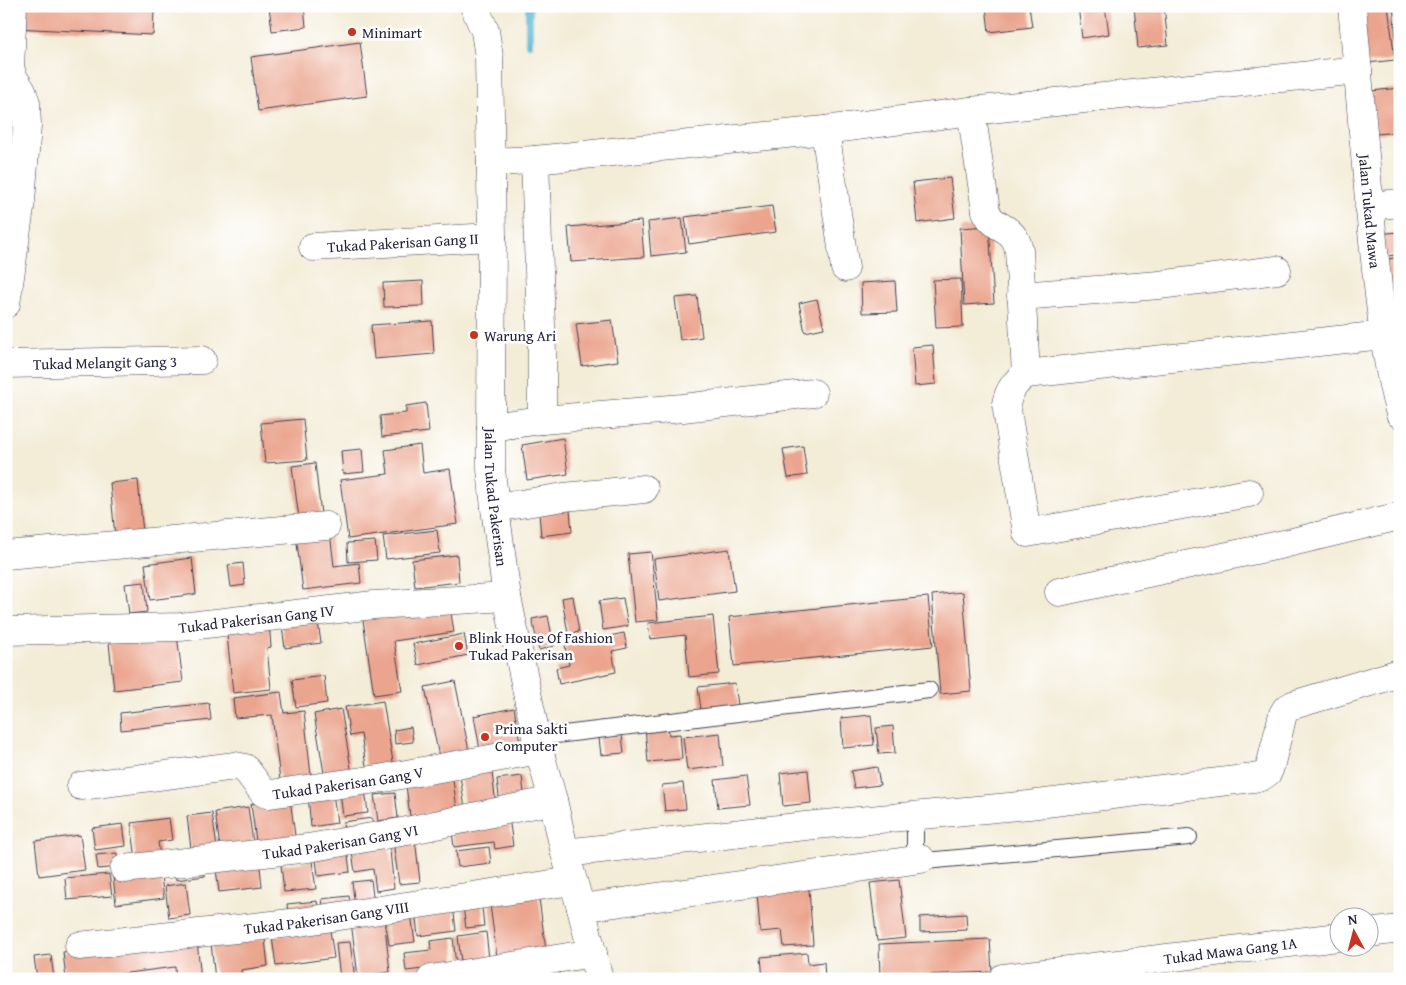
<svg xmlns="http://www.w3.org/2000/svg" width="1406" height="985" font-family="'Gentium Book Plus',serif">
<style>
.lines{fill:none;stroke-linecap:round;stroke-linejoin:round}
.stream{stroke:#50b4cf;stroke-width:8}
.building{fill:#eba58e}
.service-casing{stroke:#414052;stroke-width:18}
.minor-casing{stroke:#414052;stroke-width:29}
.tertiary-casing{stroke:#414052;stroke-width:29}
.service{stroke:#fff;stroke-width:16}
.minor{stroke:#fff;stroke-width:28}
.tertiary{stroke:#fff;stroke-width:28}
.poi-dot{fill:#c8321e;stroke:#fff;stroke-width:2}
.labels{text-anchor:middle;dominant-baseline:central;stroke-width:5;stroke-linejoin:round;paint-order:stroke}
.poi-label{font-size:15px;fill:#22223b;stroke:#fff;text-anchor:start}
.street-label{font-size:15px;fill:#22223b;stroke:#fff}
</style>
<rect width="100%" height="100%" fill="#fff"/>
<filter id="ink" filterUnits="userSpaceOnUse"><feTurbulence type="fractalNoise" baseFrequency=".02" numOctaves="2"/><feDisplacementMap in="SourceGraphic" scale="10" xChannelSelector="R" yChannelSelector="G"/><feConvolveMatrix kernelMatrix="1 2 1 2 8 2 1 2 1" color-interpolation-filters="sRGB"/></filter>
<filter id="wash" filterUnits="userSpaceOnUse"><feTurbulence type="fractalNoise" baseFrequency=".0096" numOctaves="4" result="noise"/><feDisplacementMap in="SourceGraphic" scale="20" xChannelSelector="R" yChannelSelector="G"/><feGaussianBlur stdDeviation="1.12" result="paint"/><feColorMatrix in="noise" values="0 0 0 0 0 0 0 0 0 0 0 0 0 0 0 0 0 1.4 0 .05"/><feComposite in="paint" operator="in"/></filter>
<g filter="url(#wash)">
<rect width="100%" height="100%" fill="#f3ecd7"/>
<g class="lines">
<path class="stream" d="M529,6V43"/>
</g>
<g id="blocks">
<path class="building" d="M17,6H186V8L154,10L153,35L15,28Z
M269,6H304L306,27L272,31Z
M986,6H1029L1032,27L989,32Z
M1078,6H1105L1109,34L1082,38Z
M1134,6H1164L1168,45L1138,48Z
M1360,6H1388L1395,60L1367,63Z
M1393,6H1400V49H1397Z
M360,42L367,96L258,111L251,57Z
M1400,88V132L1376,134L1371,91Z
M950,178L955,218L917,223L913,182Z
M772,206L776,232L689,244L685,217Z
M682,218L686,252L651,256L648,222Z
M641,221L644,257L571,262L568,227Z
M989,226L994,303L964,305L960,228Z
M1398,232L1400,254L1382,257L1379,234Z
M1400,257V293L1386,294L1382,260Z
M961,279L963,327L936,328L933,280Z
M423,281L424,306L384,307L383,283Z
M895,281L897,312L862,313L861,283Z
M697,296L702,337L680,340L675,298Z
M817,299L824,328L805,332L799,303Z
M612,320L618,361L582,366L576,324Z
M432,321L434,354L374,359L371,325Z
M933,345L936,384L915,386L912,347Z
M426,403L429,432L382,437L380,416L406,413V406Z
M303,419L307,460L265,463L261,423Z
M563,438L568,474L527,480L522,445Z
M420,445L423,473L450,469L458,524L348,539L340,480L388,474L385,450Z
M803,446L807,475L788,478L783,449Z
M362,449L364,472L343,474L341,451Z
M315,463L322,523L300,526L292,466Z
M138,480L143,533L115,536L110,483Z
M569,499L572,532L541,536L538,502Z
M437,530L440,553L386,559L383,536Z
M330,532L334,566L359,563L361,583L303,590L296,536Z
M375,541L377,560L348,562L347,543Z
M729,549L735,591L659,601L654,559Z
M651,552L658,620L635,622L628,554Z
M457,555L459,582L415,587L412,560Z
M192,558L196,594L150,600L145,564Z
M243,563L245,585L231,587L228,565Z
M144,582L147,612L129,614L125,584Z
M963,592L971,691L940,694L932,595Z
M573,596L579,632L568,634L562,598Z
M928,597L933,646L734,666L729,617Z
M623,598L628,626L603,630L599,601Z
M450,607L454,632L394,641L402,691L374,695L363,620Z
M317,615L321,643L285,648L281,620Z
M548,616L554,646L539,650L532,619Z
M713,616L719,674L689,677L685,635L650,639L648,623Z
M269,621L271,647L267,648L271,689L233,693L226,625Z
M624,633L627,648L612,651L616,672L559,684L556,668L569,665L565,645Z
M464,634L468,655L418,665L413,644Z
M177,635L183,682L114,690L109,643Z
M324,676L327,703L296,707L292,680Z
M455,681L469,751L439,757L425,687Z
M735,683L738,705L701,710L698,687Z
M281,692L284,713L304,711L311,776L280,780L272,715L235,718L233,698Z
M383,701L394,768L367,772L361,734L350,736L345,707Z
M209,703L211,720L121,730L120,713Z
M514,708L520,742L480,750L474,716Z
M341,709L352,774L325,779L314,714Z
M871,715L874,745L843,748L841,718Z
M668,725L669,735L680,734L682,759L648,762L645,727Z
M893,726L895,753L879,754L876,728Z
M411,727L413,742L395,744L394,730Z
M720,733L723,766L687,770L683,737Z
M622,735L624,753L601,755L599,738Z
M491,764L496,805L465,809L459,769Z
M877,767L880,785L854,788L851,771Z
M808,770L811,803L783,806L780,773Z
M452,772L457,810L410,816L405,778Z
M522,776L525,801L500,805L497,779Z
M746,776L750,805L718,808L715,780Z
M683,783L686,809L665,811L662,785Z
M365,789L368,813L343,816L340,792Z
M333,793L337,823L311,827L308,796Z
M395,793L398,818L378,821L374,795Z
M290,799L296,843L257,848L251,804Z
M248,807L254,850L221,854L215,812Z
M212,813L218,854L192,857L187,816Z
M509,817L513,846L495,849L494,842L454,847L451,824Z
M169,818L172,840L158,842L161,862L137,866L131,823Z
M372,818L374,834L345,838L343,822Z
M123,824L126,846L95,850L92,828Z
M80,835L85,870L39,876L35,841Z
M415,838L420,882L399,884L393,841Z
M389,842L394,888L376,891L373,869L355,872L351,846Z
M347,847L350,872L318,876L315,851Z
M489,847L491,863L458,867L456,851Z
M117,853L119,867L98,869L96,855Z
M259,856L262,887L219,892L215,862Z
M312,861L316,889L284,892L281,865Z
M204,864L205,876L176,880L175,867Z
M160,870L164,898L116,904L113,876Z
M109,874L112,896L67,900L65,878Z
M371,880L374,904L355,907L352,882Z
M899,880L906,938L877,941L870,883Z
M186,883L190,915L169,918L165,886Z
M809,889L813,945L784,947L782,930L760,932L757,892Z
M538,891L546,951L497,957L489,897Z
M349,896L351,909L324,913L322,899Z
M481,898L484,926L466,928L462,900Z
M317,901L319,916L289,920L287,904Z
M453,905L456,931L418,936L415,910Z
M411,914L415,942L389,945L385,917Z
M966,914L967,930L920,932V917Z
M384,918L390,972L358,976L351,922Z
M330,930L334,958L276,966L272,937Z
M486,932L489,959L461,962L458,936Z
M453,938L456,965L406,971L404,953L431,950L430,941Z
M265,939L268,966L241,970L242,979H215L211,943Z
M990,939L992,972L880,977L879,944Z
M197,941L201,979H176L175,967L80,979H66L63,952L138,943Z
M350,942L355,979H340L336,943Z
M807,953L808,964L824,962L825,979H763L761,957Z
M51,955L54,979H37L34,957Z
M558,961L560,979H517Z"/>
</g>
</g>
<g filter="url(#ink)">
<use href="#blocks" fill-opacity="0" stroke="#414052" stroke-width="1"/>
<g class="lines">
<defs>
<path id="service" d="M536,736L556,735L929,690
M915,815V852L917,856L925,861L1189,837"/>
<g id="minor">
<path id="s1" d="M1352,6C1360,91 1366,176 1375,260C1381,312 1386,364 1400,414"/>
<path d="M971,111L986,211C993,228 1008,226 1015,239C1017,242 1018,246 1019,250L1026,374C1015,382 1009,390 1006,404L1027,533L1249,493"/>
<path d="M825,130L845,268"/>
<path d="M535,160L542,353V420L683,408L813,393"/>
<path d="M491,162L535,160L825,130L971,111L1358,70"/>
<path d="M1369,206L1400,203"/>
<path id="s2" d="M313,247L492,237"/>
<path d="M1021,296L1159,285L1277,270"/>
<path d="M6,304L21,201L27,126L26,103L22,91L13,77L10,67L13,6"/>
<path id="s3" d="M6,364L202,360"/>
<path d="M1026,374L1383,335"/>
<path d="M491,427L542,420"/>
<path d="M495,508L564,497L644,489"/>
<path d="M6,555L326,526"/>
<path d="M1059,592L1284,544L1400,516"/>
<path id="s4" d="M6,631L180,627L374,605L507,597"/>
<path id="s5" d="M81,786L235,766L245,768L263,792L266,794H270L384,778L539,750"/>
<path d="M565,853L805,826L1029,805L1261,777L1268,772L1270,767L1283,714L1286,709L1293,705L1400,673"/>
<path id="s6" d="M124,869L308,848L407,831L553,800"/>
<path d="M581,908L921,859"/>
<path d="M1368,933L1400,929"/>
<path id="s7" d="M79,946L300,922L572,881"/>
<path id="s8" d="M1003,978L1338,937"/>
<path d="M431,979L593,953"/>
</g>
<g id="tertiary">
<path id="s9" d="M474,6L485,31L489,57L492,237L491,427V469L495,508L507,597L539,750L553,800L565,853L581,908L599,979"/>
</g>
</defs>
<use href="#service" class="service-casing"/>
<use href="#minor" class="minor-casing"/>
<use href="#tertiary" class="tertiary-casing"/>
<use href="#service" class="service"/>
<use href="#minor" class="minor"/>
<use href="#tertiary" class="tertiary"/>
</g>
</g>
<g class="poi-dot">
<circle cx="352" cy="32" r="5"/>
<circle cx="474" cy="335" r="5"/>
<circle cx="459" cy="646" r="5"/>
<circle cx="485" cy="737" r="5"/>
</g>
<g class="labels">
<g class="poi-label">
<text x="362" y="32">Minimart</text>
<text x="484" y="335">Warung Ari</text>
<text x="469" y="637">Blink House Of Fashion<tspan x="469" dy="17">Tukad Pakerisan</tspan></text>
<text x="495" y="728">Prima Sakti<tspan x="495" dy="17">Computer</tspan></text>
</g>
<g class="street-label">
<text stroke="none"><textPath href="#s1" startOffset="206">Jalan Tukad Mawa</textPath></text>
<text stroke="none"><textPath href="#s2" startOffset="90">Tukad Pakerisan Gang II</textPath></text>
<text stroke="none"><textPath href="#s3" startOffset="99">Tukad Melangit Gang 3</textPath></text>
<text stroke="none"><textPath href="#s9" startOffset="494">Jalan Tukad Pakerisan</textPath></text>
<text stroke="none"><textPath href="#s4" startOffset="251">Tukad Pakerisan Gang IV</textPath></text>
<text stroke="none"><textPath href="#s5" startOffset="282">Tukad Pakerisan Gang V</textPath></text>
<text stroke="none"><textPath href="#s6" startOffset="218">Tukad Pakerisan Gang VI</textPath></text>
<text stroke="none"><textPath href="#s7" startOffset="249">Tukad Pakerisan Gang VIII</textPath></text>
<text stroke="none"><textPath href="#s8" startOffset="229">Tukad Mawa Gang 1A</textPath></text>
</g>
</g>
<rect width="1406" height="985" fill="none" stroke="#fff" stroke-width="25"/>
<g transform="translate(1354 932) rotate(353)"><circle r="24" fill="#ffffff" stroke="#a7a7b1"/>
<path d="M0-4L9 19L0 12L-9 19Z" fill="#c8321e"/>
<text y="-8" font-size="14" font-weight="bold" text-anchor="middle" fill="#22223b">N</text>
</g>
</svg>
